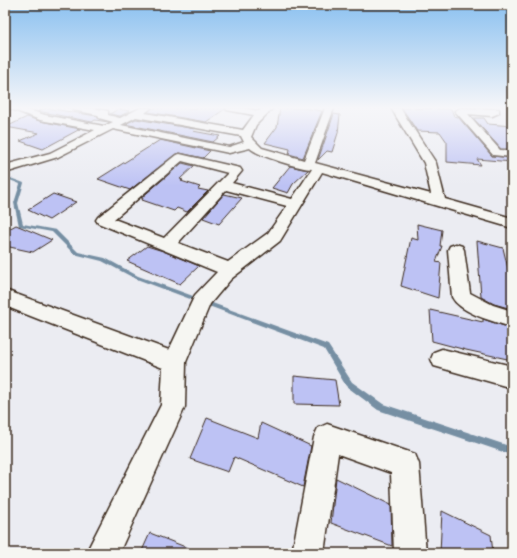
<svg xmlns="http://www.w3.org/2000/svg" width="517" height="558" font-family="'Shantell Sans',sans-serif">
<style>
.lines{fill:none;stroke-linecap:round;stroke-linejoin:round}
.stream{fill:#768fa3;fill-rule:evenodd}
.building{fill:#bdc2f4;stroke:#3b2a1e}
.minor-casing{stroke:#3b2a1e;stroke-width:3}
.minor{fill:#f6f6f2;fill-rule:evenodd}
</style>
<rect width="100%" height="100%" fill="#ebecf2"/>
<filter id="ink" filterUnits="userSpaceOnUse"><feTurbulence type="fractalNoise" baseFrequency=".025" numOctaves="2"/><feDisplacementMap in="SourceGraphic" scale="8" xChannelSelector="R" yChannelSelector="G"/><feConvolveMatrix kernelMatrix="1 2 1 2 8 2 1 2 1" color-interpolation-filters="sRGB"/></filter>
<g filter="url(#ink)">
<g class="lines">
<path class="stream" d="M5,176L24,183L18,203L23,224L56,230L78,252L105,258L138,276L328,345L352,382L383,404L512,447V455L378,410L346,386L324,349L134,278L102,261L74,254L52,232L19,226L14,203L20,184L5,178Z"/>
</g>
<path class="building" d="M46,108L97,116L99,119L109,122L95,120L92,122L38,111Z
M152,108H225V109L206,122L148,112Z
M280,108H303L322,111L303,158L289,154L290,149L265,143L277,127Z
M402,108L451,109L454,116L458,117L492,156L512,158V162L477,159L481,165L447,162V142L440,132L417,131Z
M118,109L130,111L120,116L110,114Z
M334,114L340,115L338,133L332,152L327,151L318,160Z
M27,117L40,121L80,129L43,149L20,141L39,133L6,127Z
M473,118H484L488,124L512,126V149H501Z
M136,119L195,129L193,131L220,136L213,142L125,124Z
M160,140L210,151L203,158L180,153L176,154L130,190L98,179Z
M182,163L194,166L180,179L183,180L181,181L200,187L198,189L208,191L187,212L177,208L174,211L142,200L143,198H141Z
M290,166L308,170L293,184L288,193L272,188Z
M53,194L76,202L49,220L28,210Z
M224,194L242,198L219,224L203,218Z
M417,224L442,230L440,246H442L436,262L441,263L438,298L401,286L411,238L418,240Z
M16,225L52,240L33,252L5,246V231Z
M477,241L503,248L512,285V309L494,304L481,297Z
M147,246L163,251L199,266L180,284L127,261Z
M430,310L483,322V319L510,328L512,360L466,350L432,341Z
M294,376L335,380L339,405L294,404Z
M207,418L258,438L261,423L311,446L303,487L234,457L228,472L190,459Z
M336,478L391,505L392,546L331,523Z
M442,511L491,535L493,553H440Z
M150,533L198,552L197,553H141Z"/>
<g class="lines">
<defs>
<path id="minor" d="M9,108H22L45,115L104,126L113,122L99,118L98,115L74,110L72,108C84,107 97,108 108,111V115L120,118L140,108H151L145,113L243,130L254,115L227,110L226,108H243L259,111L263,108H273L256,125L251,137L262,148L304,160L325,108H334L315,163L431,194L424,163L391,108H400L436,163L445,199L512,218V228L322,172L280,241L231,279L210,304L186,362L185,407L119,553H86L161,405L163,368L5,306V290L169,350L195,295L217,272L98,223L96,220L98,217L176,155L180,154L240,168L242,171L232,183L292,199L312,169C301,169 258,156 250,148L229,153L113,129L58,157L5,173V165L50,153L95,130L40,120ZM136,117L241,136L244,142L229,147L121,125ZM182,161L228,173L164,238L114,219ZM226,190L287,206L268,233L228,262L178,243Z
M460,108L499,109V113L492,116L468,114L500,150L512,151V157L493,155L455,111Z
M456,244L462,246L464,250L470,293L493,305L512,311V327C495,322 460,313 452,297L448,250L450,246Z
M442,349L512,366V388L434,366L431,359L434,352Z
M327,424L415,454L419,464L426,553H394L391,473L338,454L324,553H292L314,437L318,428Z"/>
</defs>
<use href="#minor" class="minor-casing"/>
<use href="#minor" class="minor"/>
</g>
</g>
<linearGradient id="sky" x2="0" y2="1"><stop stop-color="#8ac0f0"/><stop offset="0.58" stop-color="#f6f6f9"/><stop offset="1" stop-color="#f6f6f9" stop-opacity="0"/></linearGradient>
<rect width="517" height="186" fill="url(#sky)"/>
<rect width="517" height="558" fill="none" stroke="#f6f6f2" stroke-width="20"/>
<rect x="10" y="10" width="497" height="538" fill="none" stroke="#3b2a1e" stroke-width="1.5" filter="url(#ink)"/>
</svg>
